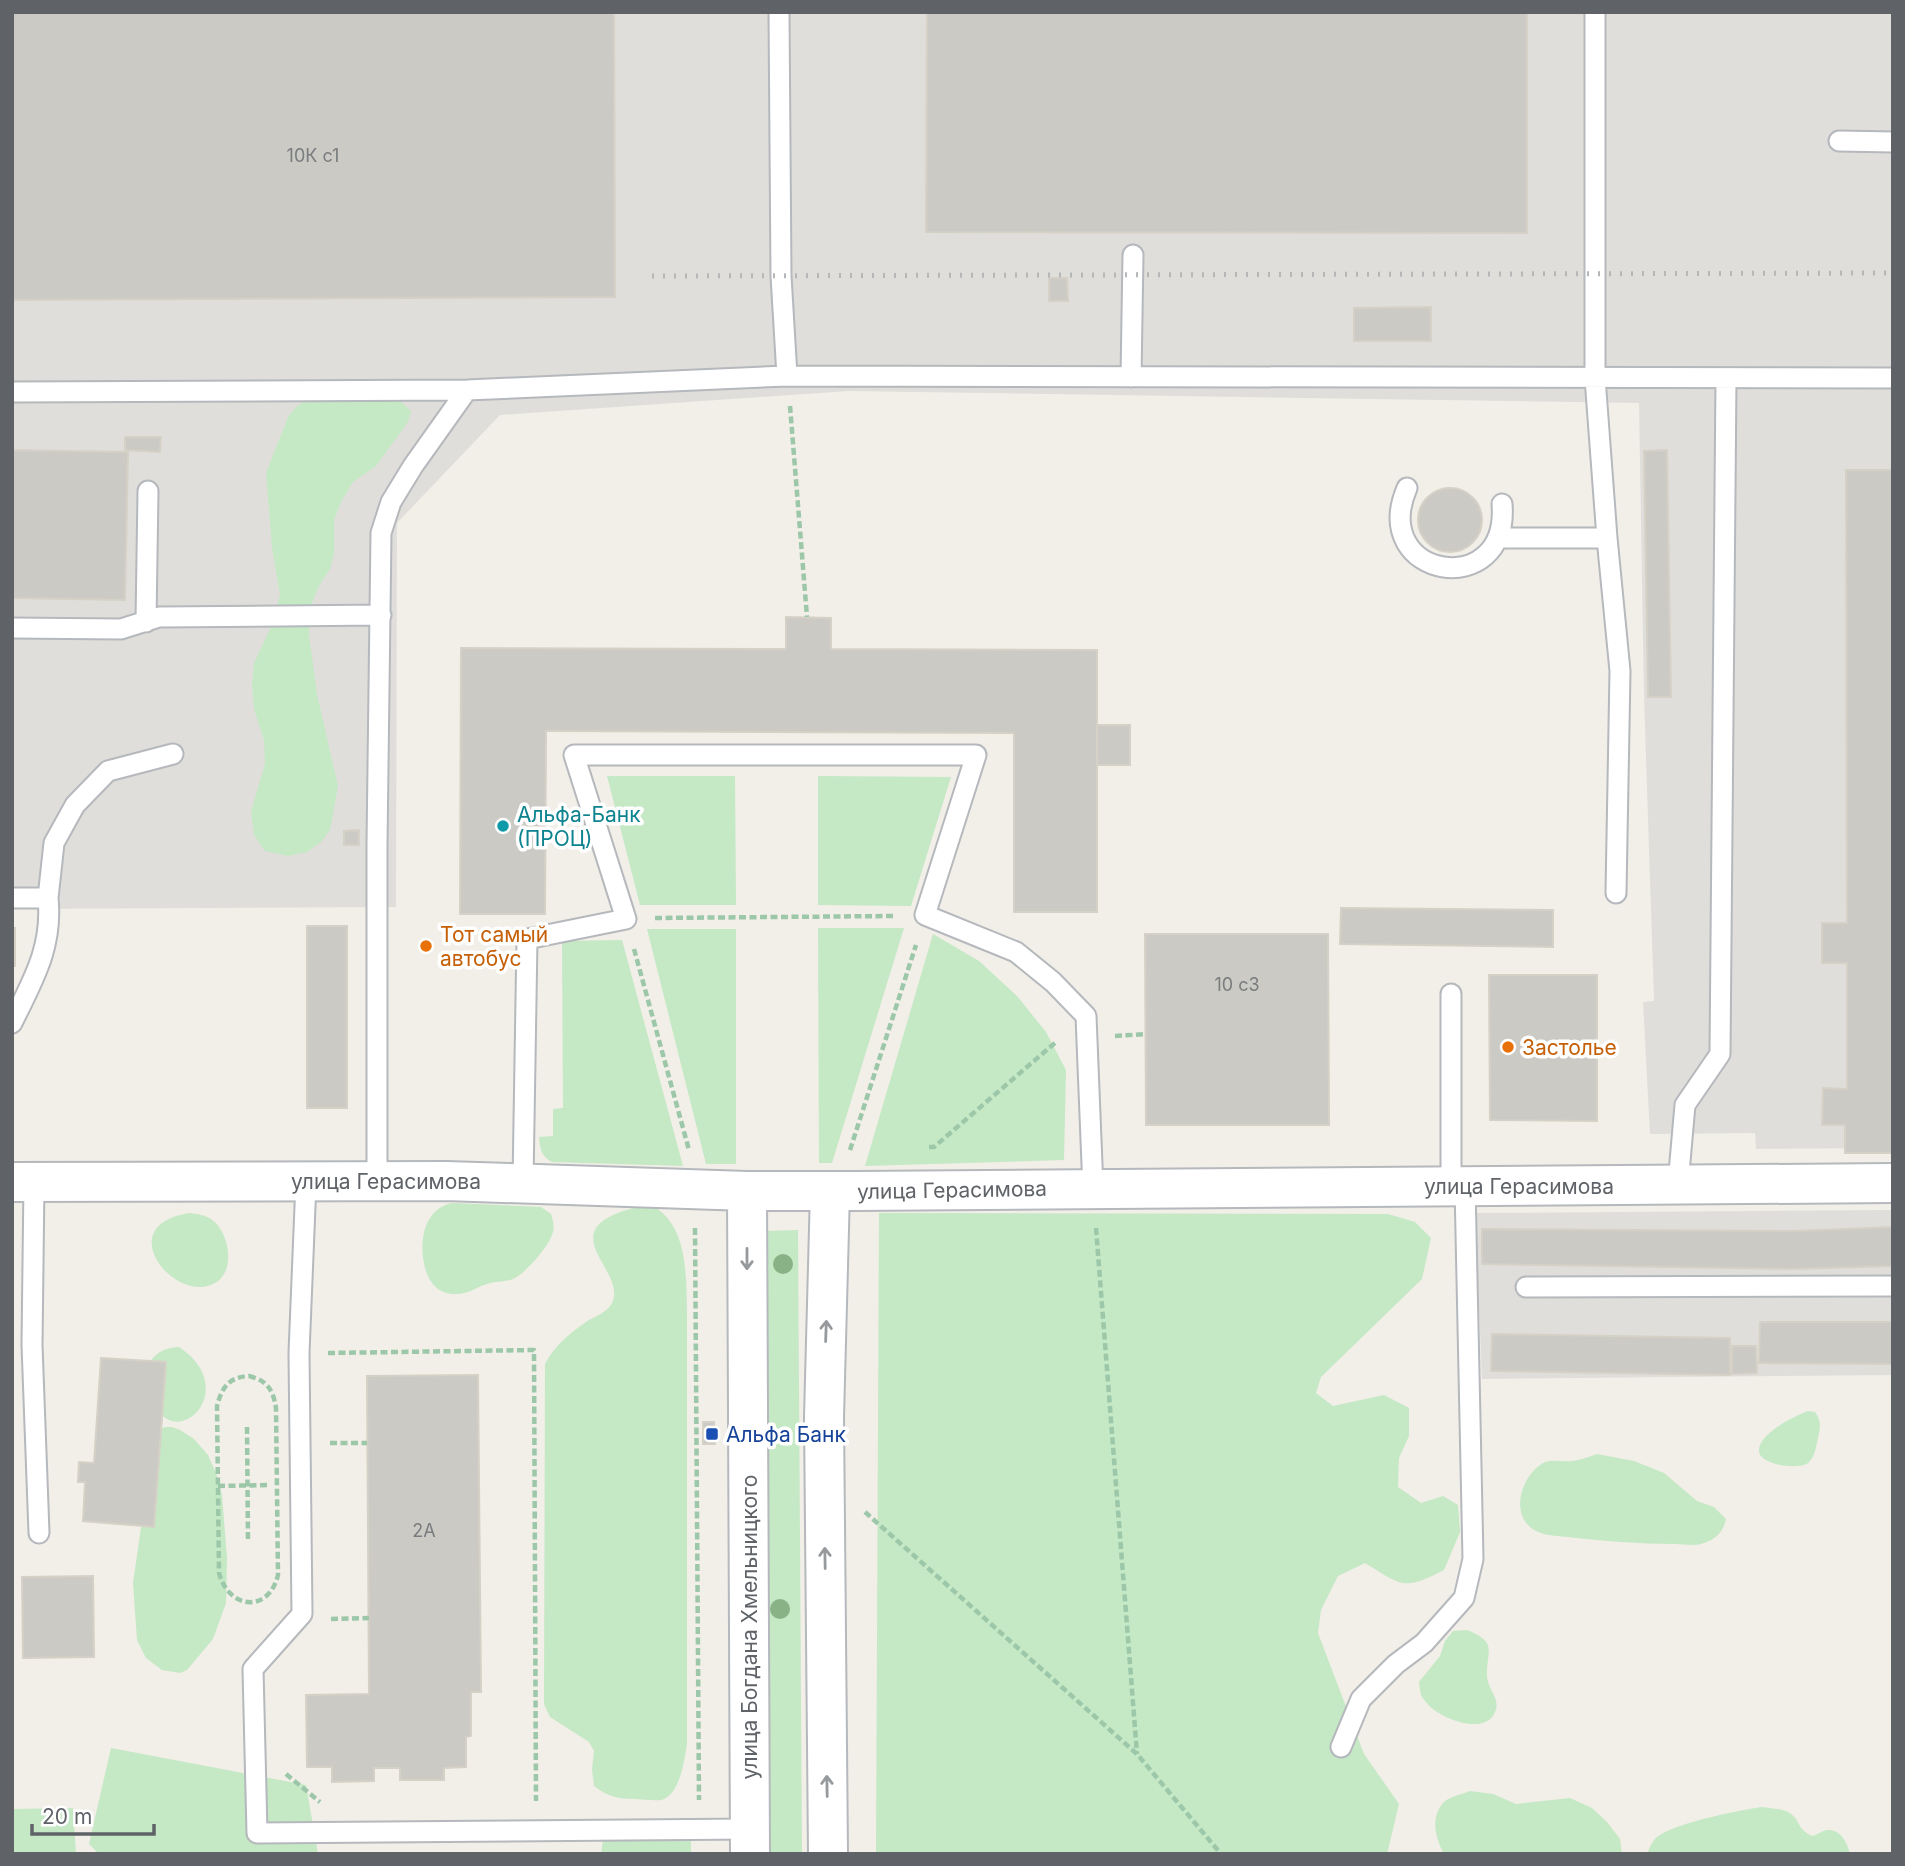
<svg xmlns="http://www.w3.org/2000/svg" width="1905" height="1866" font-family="Inter,sans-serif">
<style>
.industrial{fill:#e0deda}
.green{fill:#c5e8c5}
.building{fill:#cccac5;stroke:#d6d1c6;stroke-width:2}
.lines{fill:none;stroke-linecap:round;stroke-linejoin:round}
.lane-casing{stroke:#b5b8bc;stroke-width:23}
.street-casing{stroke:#b5b8bc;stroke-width:42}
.path{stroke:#9cc7a9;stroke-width:4.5;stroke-dasharray:7 3.5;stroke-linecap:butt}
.lane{stroke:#fff;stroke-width:19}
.street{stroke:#fff;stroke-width:38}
.rail{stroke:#b6b7b8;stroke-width:5;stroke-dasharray:2 9;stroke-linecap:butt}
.tree{fill:#89b387}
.oneway{stroke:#979a9d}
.culture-dot{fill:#0f9aa8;stroke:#fff;stroke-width:2.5}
.food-dot{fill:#e8710a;stroke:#fff;stroke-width:2.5}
.transit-dot{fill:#1a4fb4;stroke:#fff;stroke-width:2.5}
.labels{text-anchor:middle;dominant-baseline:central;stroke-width:7;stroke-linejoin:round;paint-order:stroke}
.number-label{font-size:18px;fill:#7a7d7f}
.culture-label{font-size:21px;fill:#0d838f;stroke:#fff;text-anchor:start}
.food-label{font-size:21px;fill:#c56008;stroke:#fff;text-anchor:start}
.street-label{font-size:21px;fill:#5f6368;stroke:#fff}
.transit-label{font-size:21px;fill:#164399;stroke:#fff;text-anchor:start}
</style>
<rect width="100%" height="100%" fill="#f1efe8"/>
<path class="industrial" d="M12,12H1893V1148L1756,1149L1755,1133L1650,1134L1643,1002L1654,1001L1644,697L1639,403L849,391L500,415L397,523L396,907L12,909Z
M1893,1210V1375L1482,1379L1475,1213Z"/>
<path class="green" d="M375,397L401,402L411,411L408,422L376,466L353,482L341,502L334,520V553L330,569L319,586L309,610V635L317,694L338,786L330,830L321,842L307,852L288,856L265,851L254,835L251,811L265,764L264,740L254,709L252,683L254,663L272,625L280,595L272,548L266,473L288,417L296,407L306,400Z
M607,776H735L736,905H640Z
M818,776L951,777L911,906L818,905Z
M818,928H904L832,1163H819Z
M647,929H736V1164H706Z
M933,934L979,961L1017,996L1046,1032L1066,1070L1064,1160L865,1166Z
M622,940L683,1166L552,1162C541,1156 540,1149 539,1137L553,1136V1109L563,1108L562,941Z
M452,1203L541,1207L551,1214C553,1220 555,1228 552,1235C548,1247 525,1274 513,1279C505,1282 495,1281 487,1284C477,1287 468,1294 457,1294C425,1296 419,1256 424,1232C428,1217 437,1206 452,1203Z
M650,1204C688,1224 686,1273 687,1312V1743C685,1758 680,1796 661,1800C653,1801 642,1799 634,1799C617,1799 607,1796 594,1786L592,1769L594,1751L589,1742L550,1717L544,1704L545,1364C554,1346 570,1333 586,1322C595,1316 607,1313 612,1303C629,1268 538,1227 650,1204Z
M190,1213C197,1214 205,1215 211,1219C228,1230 236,1267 218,1281C179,1310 107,1225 190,1213Z
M879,1213L1388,1214L1415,1222L1431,1238L1422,1279L1321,1377L1316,1393L1333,1406L1384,1395L1409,1408V1436L1399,1458L1398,1487L1421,1503L1443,1496L1458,1505L1460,1532L1444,1570C1403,1591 1403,1586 1365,1563L1338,1576L1321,1610L1318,1633L1364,1754L1399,1804L1387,1854H876Z
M798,1230L802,1854H764L765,1231Z
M179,1347C238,1386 185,1445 159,1412C152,1402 149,1383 145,1370C153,1355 161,1348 179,1347Z
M1808,1411L1815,1412C1822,1421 1820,1428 1818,1438C1816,1447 1815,1457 1808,1463C1798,1470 1761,1465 1759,1452C1757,1434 1795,1416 1808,1411Z
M165,1427H172L180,1430L194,1439L208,1455L216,1473L222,1495L227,1558L226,1603L213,1639L187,1670L180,1673L162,1670L146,1658L137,1640L133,1583L155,1431Z
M1597,1454L1634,1461L1664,1473L1697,1501L1714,1507L1726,1519C1723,1533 1715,1540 1701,1544C1693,1546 1683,1544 1675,1544C1639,1544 1603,1541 1568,1537C1560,1536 1549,1536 1541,1533C1507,1522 1519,1475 1545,1462C1553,1459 1563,1462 1572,1461C1580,1460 1589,1457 1597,1454Z
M1467,1630C1499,1643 1486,1650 1487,1677C1488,1690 1501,1699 1495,1712C1485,1737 1437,1718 1426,1702C1420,1696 1420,1691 1419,1682L1440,1656L1445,1641L1453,1631Z
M111,1748L306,1785L318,1854H99L89,1844Z
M1470,1791L1493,1794L1516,1804L1570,1798L1592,1808L1607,1822L1620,1839L1622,1854H1444C1435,1837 1430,1817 1444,1802C1450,1796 1463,1794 1470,1791Z
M1762,1807C1774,1809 1788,1808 1796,1819C1801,1828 1802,1831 1812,1836C1817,1835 1823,1830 1828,1830C1841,1829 1848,1844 1850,1854H1647C1649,1849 1652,1842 1655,1839C1669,1824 1740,1810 1762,1807Z
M73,1808L76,1854H12V1809Z
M604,1833L691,1840V1854H601Z"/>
<path class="building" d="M12,12H614L615,297L12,300Z
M927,12H1527V233L926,232Z
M1049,278H1067L1068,301H1049Z
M1431,307V341H1354V308Z
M125,437H161L160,452L125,450Z
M12,450L128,452L125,600L12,598Z
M1667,450L1671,697H1648L1644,451Z
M1846,470H1893V1153H1845V1125H1822L1823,1088L1847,1089V963H1822V923H1847Z
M1418 520a32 32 0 1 1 64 0a32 32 0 1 1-64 0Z
M786,617L831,618V649L1097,650V912H1014V733L556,731H546L545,914H460L461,648L786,649Z
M1097,725H1130V765H1097Z
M359,830V845H344V831Z
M1341,908L1553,910V947L1340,944Z
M307,926H347V1108H307Z
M12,928H15V966H12Z
M1145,934H1328L1329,1125H1146Z
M1489,975H1597V1121L1490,1120Z
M1893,1227V1266L1792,1269L1482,1264V1229L1795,1231Z
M1760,1322H1893V1364L1759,1363Z
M1492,1334L1730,1338V1375L1491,1371Z
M1732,1346H1756L1757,1373L1732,1374Z
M101,1358L166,1362L154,1527L83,1521L85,1482H78L79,1462L94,1463Z
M478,1375L481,1692H471V1736L466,1737V1767L444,1768V1780H400V1768H374V1781L332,1782V1767H307L306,1695L369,1694L367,1376Z
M703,1422H714L715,1444H703Z
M93,1576L94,1657L23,1658L22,1577Z"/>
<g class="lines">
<defs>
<path id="lane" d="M779,12L781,276L787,376
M1839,141L1893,142
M1131,377L1133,255
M12,392L467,390L787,376L1893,378
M1407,488C1368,579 1510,602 1502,504
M1499,538H1607L1595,378V12
M1607,538L1620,671L1616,893
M146,622L148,491
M12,628L121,629L159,617L381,615
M12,898H48L54,843L75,805L108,771L173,754
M1451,994V1186
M12,1023C33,980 53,947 48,898
M377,1181V844L381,533L391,502L413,466L467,390
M34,1182L32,1345L39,1533
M306,1182L299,1353L302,1614L253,1669L257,1833L750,1829
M523,1182L527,939L626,919L574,755H976L925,915L1016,952L1053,982L1086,1016L1093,1189
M1678,1184L1685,1105L1720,1054L1726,379
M1526,1287L1893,1286
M1341,1747L1361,1699L1396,1664L1424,1643L1464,1598L1473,1559L1465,1186"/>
<path id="street" d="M12,1182L446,1181L747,1191H855L1893,1183
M747,1191L750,1854
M828,1854L824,1417L830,1191"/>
</defs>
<use href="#lane" class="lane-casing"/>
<use href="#street" class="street-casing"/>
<path class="path" d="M790,406L807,617
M655,918L895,916
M634,949L689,1150
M1115,1036L1146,1034
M929,1147H934L1056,1042
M850,1150L916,945
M695,1228L699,1800
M1096,1228L1137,1754
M328,1353L534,1350L536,1801
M249,1376C268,1381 273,1390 276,1408L278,1575C269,1613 229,1610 219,1573L217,1406C222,1387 229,1377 249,1376Z
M247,1427L248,1540
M330,1443H367
M218,1486L269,1485
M865,1512L1137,1754L1221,1854
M331,1619L369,1618
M286,1774L320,1802"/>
<use href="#lane" class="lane"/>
<use href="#street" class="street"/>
<path class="rail" d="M652,276L1893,273"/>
</g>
<g class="tree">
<circle cx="783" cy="1264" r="10"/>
<circle cx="780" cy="1609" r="10"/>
</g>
<defs><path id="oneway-shaft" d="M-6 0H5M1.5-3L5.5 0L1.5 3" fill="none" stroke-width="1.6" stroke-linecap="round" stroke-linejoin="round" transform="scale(1.75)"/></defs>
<g class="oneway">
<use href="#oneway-shaft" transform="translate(747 1259) rotate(90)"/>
<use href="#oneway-shaft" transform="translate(826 1331) rotate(-88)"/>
<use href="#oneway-shaft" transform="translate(825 1558) rotate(-91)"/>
<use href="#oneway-shaft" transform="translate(827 1786) rotate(-91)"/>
</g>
<circle class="culture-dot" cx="503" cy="826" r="7"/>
<g class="food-dot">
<circle cx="426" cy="946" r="7"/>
<circle cx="1508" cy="1047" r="7"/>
</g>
<rect class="transit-dot" x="705" y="1427" width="14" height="14" rx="3.5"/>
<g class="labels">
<g class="number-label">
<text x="313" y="155">10К с1</text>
<text x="1237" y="984">10 с3</text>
<text x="424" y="1530">2А</text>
</g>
<g class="culture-label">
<text x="517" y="814">Альфа-Банк<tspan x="517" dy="24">(ПРОЦ)</tspan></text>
</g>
<g class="food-label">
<text x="440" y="934">Тот самый<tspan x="440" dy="24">автобус</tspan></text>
<text x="1522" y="1047">Застолье</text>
</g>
<g class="street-label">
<text x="386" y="1181">улица Герасимова</text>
<text x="1519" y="1186">улица Герасимова</text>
<text transform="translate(952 1190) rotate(-1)">улица Герасимова</text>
<text transform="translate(749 1627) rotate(-90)">улица Богдана Хмельницкого</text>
</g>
<g class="transit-label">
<text x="726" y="1434">Альфа Банк</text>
</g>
</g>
<rect width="1905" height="1866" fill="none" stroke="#5f6368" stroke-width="28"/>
<path d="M32 1824v10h122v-10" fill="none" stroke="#5f6368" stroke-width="3.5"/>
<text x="42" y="1824" font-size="21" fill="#5f6368" stroke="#ffffff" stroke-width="5" paint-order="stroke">20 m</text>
</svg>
